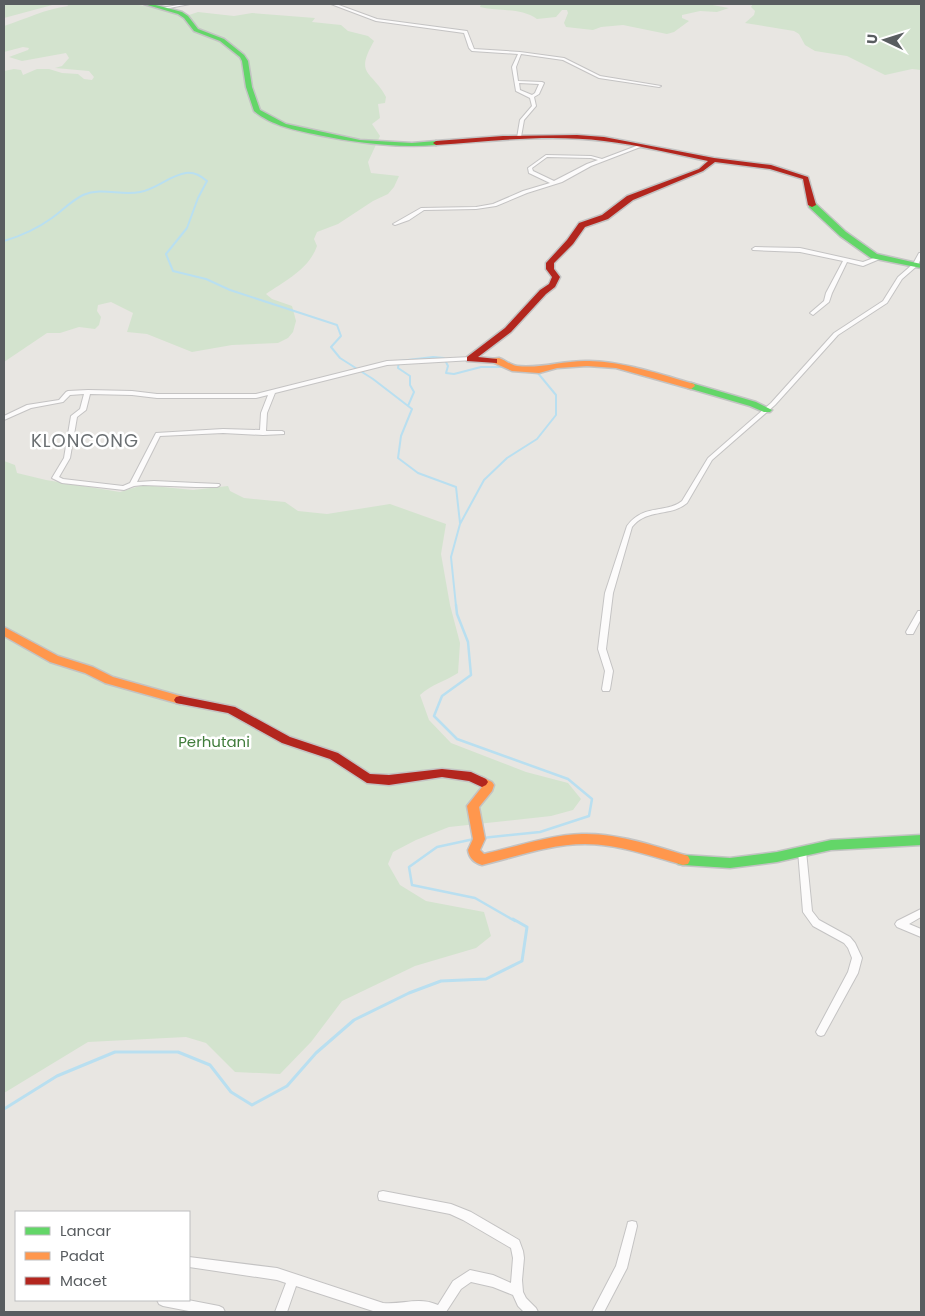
<svg xmlns="http://www.w3.org/2000/svg" width="925" height="1316" font-family="Poppins,sans-serif">
<style>
.green{fill:#d3e3ce}
.lines{fill:none;stroke-linecap:round;stroke-linejoin:round}
.stream-far2{stroke:#b9dff0;stroke-width:2}
.stream-far1{stroke:#b9dff0;stroke-width:2.5}
.stream{stroke:#b9dff0;stroke-width:3}
.street-casing{stroke:#c4c3c3;stroke-width:2}
.fast-casing{stroke:#c3c3c3;stroke-width:3}
.slow-casing{stroke:#c3c3c3;stroke-width:3}
.jam-casing{stroke:#c3c3c3;stroke-width:3}
.street{fill:#fcfbfb;fill-rule:evenodd}
.fast{fill:#63d668;fill-rule:evenodd}
.slow{fill:#ff974d;fill-rule:evenodd}
.jam{fill:#b3261e;fill-rule:evenodd}
.labels{text-anchor:middle;dominant-baseline:central;stroke-width:5;stroke-linejoin:round;paint-order:stroke}
.park-label{font-size:15px;fill:#407c3b;stroke:#fff}
.quarter-label{font-size:18px;letter-spacing:1px;fill:#6a6f72;stroke:#fff}
</style>
<rect width="100%" height="100%" fill="#e8e6e2"/>
<path class="green" d="M4,4H56L4,18Z
M67,4C104,4 150,0 183,17L198,12L234,16L252,13L315,18L312,22L341,25L348,31L368,36L374,41C354,76 372,70 386,97L385,103L378,104L380,118L372,124L380,136L368,162L371,173L399,176L394,187L388,194L373,201L338,224L317,232L314,239L317,246C309,269 285,281 266,294L272,299L292,306L296,321L293,332L288,338L278,343L232,345L192,352L147,334L127,332L133,313L111,302L98,305L97,311L101,317L99,325L95,329L79,327L60,333H47L4,362V71L14,69L21,70L23,75L37,69H49L62,73L78,74L84,79L92,80L94,77L89,71L55,68L62,66L69,58L66,53L22,61L9,57L28,50L29,48L23,47L4,52V26C26,19 45,9 68,6Z
M481,4H707L729,8L717,12L700,11L682,15V18L689,21L674,32L667,34L623,25L601,27L593,30L566,27L564,23L568,13L567,10H562L556,17L537,19C520,7 499,12 480,7Z
M753,4H921V70L912,69L885,75L847,56L815,51L805,45L799,34L794,31L745,23L754,15L755,11L751,7Z
M4,461L15,465L17,473L46,480L120,492L143,485L193,490L228,486L230,491L244,498L285,502L298,511L327,514L390,504L446,524L441,554L450,605L460,643L458,673C444,682 432,684 420,695L429,720L451,743L526,772L568,783L581,799L573,810L551,816L449,827L416,840L393,852L388,864L400,885L426,901L484,912L491,936L476,948L415,966L342,1001L311,1042L280,1074L235,1072L206,1043L186,1037L88,1042L4,1093Z"/>
<g class="lines">
<path class="stream-far2" d="M4,241C21,236 38,228 52,218C63,210 71,201 83,195C102,187 121,196 140,192C157,189 170,175 186,173C195,172 201,176 207,181L198,198L187,228L166,254L173,271L206,279L230,290L337,325L341,336L331,347L340,358L373,379L412,409L401,436L398,458L418,473L456,487L460,523
M408,406L414,392L410,385V376L398,368L399,361L433,357L444,358L448,366L446,373L454,374L481,367H508
M456,606L451,557L460,524L484,480L507,458L537,439L556,415V395L537,372"/>
<path class="stream-far1" d="M456,605L457,614L468,642L471,675L442,696L434,716L457,739L568,779L592,799L589,816L540,832L482,838
M474,839L437,847L409,867L412,885L475,898L515,921"/>
<path class="stream" d="M4,1109L57,1076L115,1052H178L210,1065L231,1092L252,1105L287,1086L316,1053L354,1020L409,993L441,981L486,979L522,961L527,927L513,919"/>
<defs>
<path id="street" d="M183,4H190L164,9L162,8Z
M331,4H336L377,19L467,31L474,49L520,52L564,58L600,76L661,86L659,87L599,78L563,60L521,54L516,67L518,81L542,82L544,83L539,94L534,97L536,106L524,120L521,137L517,138L520,120L532,106L530,98L516,91L512,67L518,54L472,51L469,48L464,33L376,21ZM519,83L539,84L535,93L532,95L520,90Z
M639,145L643,146L591,166L562,182L527,193L496,206L476,209L424,210L409,220L395,225L393,224L421,208L476,207L493,204L523,191L550,183L529,173L528,168L546,155L591,156L602,159ZM547,157L591,158L598,160L587,164L554,181L533,171L532,168Z
M755,247L800,248L863,262L879,256L882,258L863,266L847,262L832,293L829,302L813,315L810,313L824,301L826,293L843,261L800,252L753,250L752,249Z
M919,253H921V258L918,265L902,279L887,303L838,335L775,405L712,460L687,503C671,517 647,508 632,527L613,593L606,649L613,671L610,689L609,691H603L602,689L605,671L598,649L605,593L627,526C644,503 666,514 682,501L708,458L771,403L834,333L883,301L898,277L913,264Z
M471,357L474,359L473,360L387,365L275,393L267,413L266,431H282L284,432V434L263,435L223,433L160,436L137,482L154,481L196,483L219,484L220,485L219,486L217,487H196L143,485L134,486L124,490L62,483L52,478L64,458L71,416L80,409L84,394L70,395L63,402L31,408L4,420V416L27,405L59,400L66,392L68,391L88,390L132,391L157,394H256L387,361ZM90,394L132,395L157,398H256L268,395L261,413L260,430L223,429L156,433L130,483L123,486L63,479L59,477L70,458L77,417L86,410Z
M918,611H921V619L913,634H907L906,632Z
M802,848L805,849L806,851L812,911L819,920L850,937L855,943L862,958L858,973L824,1035L821,1036L818,1035L816,1032L848,972L852,958L848,948L844,943L813,926L803,912L798,851L799,849Z
M921,909V917L909,924L921,929V937L897,927L895,924L897,921Z
M383,1191L451,1204L471,1212L519,1240L523,1251L524,1258L522,1280L523,1292L526,1298L536,1308L538,1312H524L518,1306L513,1295L493,1287L471,1282L461,1289L446,1312H376L296,1286L287,1312H275L286,1283L277,1280L189,1267V1257L277,1268L383,1303C402,1305 419,1296 438,1305L453,1281L470,1270L493,1275L511,1283L513,1258L511,1248L463,1220L450,1214L379,1200L378,1196L379,1192Z
M632,1221L636,1222L637,1226L627,1268L604,1312H592L616,1266L627,1226L628,1222Z
M157,1300H188L219,1306L223,1308L225,1312H194L163,1306L159,1304Z"/>
<path id="fast" d="M144,4H152L182,12L188,16L198,29L224,39L244,55L248,61L252,87L260,110L286,124L360,140L412,143L436,141L439,143L436,145C395,148 357,143 318,135C295,130 272,126 254,111L246,87L242,61L240,57L220,41L194,31L184,18L178,14Z
M809,203H815L846,232L877,254L921,264V268L871,258L840,236L809,207Z
M691,383L756,402L772,410L770,412H764L750,406L688,388V384Z
M921,835V845L831,850L777,862L730,868L683,865L678,864L676,860L678,856L683,855L730,858L777,852L831,840Z"/>
<path id="slow" d="M499,358C505,360 510,365 517,366C541,369 564,360 589,361C625,362 659,374 694,384L695,386L691,389L616,368L587,366L557,368L539,373L512,371L490,361L491,359Z
M4,627L58,656L93,667L113,677L184,697L186,700L180,704L105,683L85,673L50,662L4,636Z
M482,777L492,782L494,785L492,791L479,807L485,839L480,850L484,854C516,847 549,835 582,834C618,833 654,846 688,856L690,860L688,864L683,865C651,856 618,844 585,844C550,844 515,857 482,865C475,863 469,858 468,850L473,839L467,806L482,787L476,782L478,779Z"/>
<path id="jam" d="M577,135L604,137L714,158L771,165L808,177L816,205L812,207L808,205L803,179L770,169L715,162L703,171L633,200L608,219L585,227L573,244L554,263V269L560,277L555,287L546,294L511,332L478,357L497,359V363L467,361V357L505,328L540,290L549,284L552,277L546,269V263L567,240L579,223L602,215L627,196L699,169L708,161C674,154 639,145 604,141C549,134 491,141 436,145L433,143L436,141L503,136Z
M180,696L235,707L290,737L338,753L370,774L389,775L442,769L471,772L486,779L488,782L486,785L482,787L469,781L442,777L389,785L367,783L330,759L282,743L228,713L176,703L174,700L176,697Z"/>
</defs>
<use href="#street" class="street-casing"/>
<use href="#fast" class="fast-casing"/>
<use href="#slow" class="slow-casing"/>
<use href="#jam" class="jam-casing"/>
<use href="#street" class="street"/>
<use href="#fast" class="fast"/>
<use href="#slow" class="slow"/>
<use href="#jam" class="jam"/>
</g>
<g class="labels">
<g class="park-label">
<text x="214" y="741">Perhutani</text>
</g>
<g class="quarter-label">
<text x="85" y="440">KLONCONG</text>
</g>
</g>
<rect width="925" height="1316" fill="none" stroke="#595d60" stroke-width="10"/>
<rect x="15" y="1211" width="175" height="90" fill="#ffffff" stroke="#bdbebf"/>
<rect x="25" y="1227" width="25" height="8" fill="#63d668" stroke="#bdbebf"/>
<text x="60" y="1236" font-size="15" fill="#595d60">Lancar</text>
<rect x="25" y="1252" width="25" height="8" fill="#ff974d" stroke="#bdbebf"/>
<text x="60" y="1261" font-size="15" fill="#595d60">Padat</text>
<rect x="25" y="1277" width="25" height="8" fill="#b3261e" stroke="#bdbebf"/>
<text x="60" y="1286" font-size="15" fill="#595d60">Macet</text>
<g transform="translate(885 40) rotate(274)" stroke="#ffffff" stroke-width="4" paint-order="stroke">
<path d="M0-4L9 19L0 12L-9 19Z" fill="#595d60"/>
<text y="-8" font-size="14" font-weight="bold" text-anchor="middle" fill="#595d60">U</text>
</g>
</svg>
